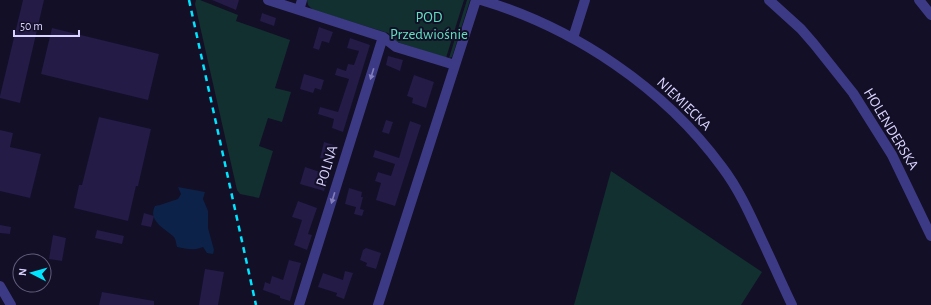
<svg xmlns="http://www.w3.org/2000/svg" width="931" height="305" font-family="'Alegreya Sans',sans-serif">
<style>
.green{fill:#12302f}
.water{fill:#0c2248}
.building{fill:#241b47}
.lines{fill:none;stroke-linecap:round;stroke-linejoin:round}
.minor{stroke:#3d3a85;stroke-width:10}
.rail{stroke:#00e5ff;stroke-width:2.5;stroke-dasharray:6 5;stroke-linecap:butt}
.oneway{fill:#837fbc}
.labels{text-anchor:middle;dominant-baseline:central;stroke-width:4;stroke-linejoin:round;paint-order:stroke}
.park-label{font-size:15px;fill:#5fe0c0;stroke:#130f26}
.street-label{font-size:15px;fill:#d9d4ff;stroke:#130f26}
</style>
<rect width="100%" height="100%" fill="#130f26"/>
<path class="green" d="M196,0H200L238,15L236,21L290,40L275,88L291,92L282,122L268,118L259,146L273,151L259,198L240,194L237,190L195,4Z
M307,0H464L446,58L397,42L388,33L313,10L308,5Z
M467,0H470L452,57L449,58Z
M611,171L762,272L741,305H574Z"/>
<path class="water" d="M178,187L205,192L203,199L208,211V228L214,250L213,254L207,253L203,247C194,251 186,249 177,247C176,243 176,240 174,237C166,229 147,221 155,206L160,205L178,199L181,194Z"/>
<path class="building" d="M23,0H44L20,103L0,98V96Z
M212,0H239L236,10Z
M262,13L276,18L274,26L260,21Z
M319,27L333,32L329,43L322,41L319,50L313,48Z
M52,28L159,54L148,100L41,74Z
M350,38L370,45L343,132L332,128L334,119L318,114L320,107L338,112L349,79L335,75L337,68L346,71L348,64L354,65L359,51L347,48Z
M388,56L403,60L400,71L386,65Z
M304,74L324,80L321,90L315,88L313,93L300,89Z
M414,75L434,82L426,108L412,103L413,98L407,96Z
M99,117L151,129L138,186H136L128,221L74,208L79,185H82Z
M386,120L393,122L389,134L382,132Z
M410,121L421,125L395,206L376,200L381,183L375,181L378,172L391,176L395,164L373,157L375,150L399,158Z
M0,130L13,133L10,147L41,154L30,198L0,191Z
M324,142L337,146L332,162L320,158Z
M305,167L326,174L324,180L327,181L324,191L300,184Z
M349,188L362,192L361,197H363L360,209L364,210L362,216L354,214L356,207L359,208L345,204Z
M298,201L317,208L308,234L312,235L307,250L294,245L302,220L292,217Z
M144,213L154,216L151,227L141,225Z
M0,225L11,227L10,234L0,233Z
M97,230L124,236L122,244L95,238Z
M53,235L66,238L62,261L49,259Z
M366,248L381,253L376,269L366,266L367,263L360,260L363,250Z
M289,260L301,263L290,301L280,298V296L263,290L265,282L270,284L272,276L283,280Z
M205,269L224,272L218,305H199Z
M345,271L353,273L344,299L336,296L337,293L318,287L323,273L343,280Z
M102,292L154,301V305H99Z"/>
<g class="lines">
<path class="minor" d="M268,0L383,37L396,47L455,65
M481,0C575,28 664,88 722,167C738,188 749,212 760,236C771,259 781,282 792,305
M769,0L801,29L814,44L853,93L892,155L931,236
M919,0L931,15
M299,10L302,0
M573,38L585,0
M0,286L11,305
M299,305L383,37
M378,305L476,0"/>
<path class="rail" d="M189,0L256,305"/>
</g>
<defs><path id="oneway-solid" d="M-6-.8H1V-3.2L6.5 0L1 3.2V.8H-6Z"/></defs>
<g class="oneway">
<use href="#oneway-solid" transform="translate(372 74) rotate(107)"/>
<use href="#oneway-solid" transform="translate(333 198) rotate(107)"/>
</g>
<g class="labels">
<g class="park-label">
<text x="429" y="17">POD<tspan x="429" dy="17">Przedwiośnie</tspan></text>
</g>
<g class="street-label">
<text transform="translate(684 104) rotate(44)">NIEMIECKA</text>
<text transform="translate(891 129) rotate(59)">HOLENDERSKA</text>
<text transform="translate(327 166) rotate(-73)">POLNA</text>
</g>
</g>
<g transform="translate(32 273) rotate(276)"><circle r="19" fill="#130f26" stroke="#625e7d"/>
<path d="M0-3L7 15L0 10L-7 15Z" fill="#00e5ff"/>
<text y="-6" font-size="11" font-weight="bold" text-anchor="middle" fill="#d9d4ff">N</text>
</g>
<path d="M14 30v6h65v-6" fill="none" stroke="#d9d4ff" stroke-width="2"/>
<text x="20" y="30" font-size="12" fill="#d9d4ff" stroke="#130f26" stroke-width="3" paint-order="stroke">50 m</text>
</svg>
